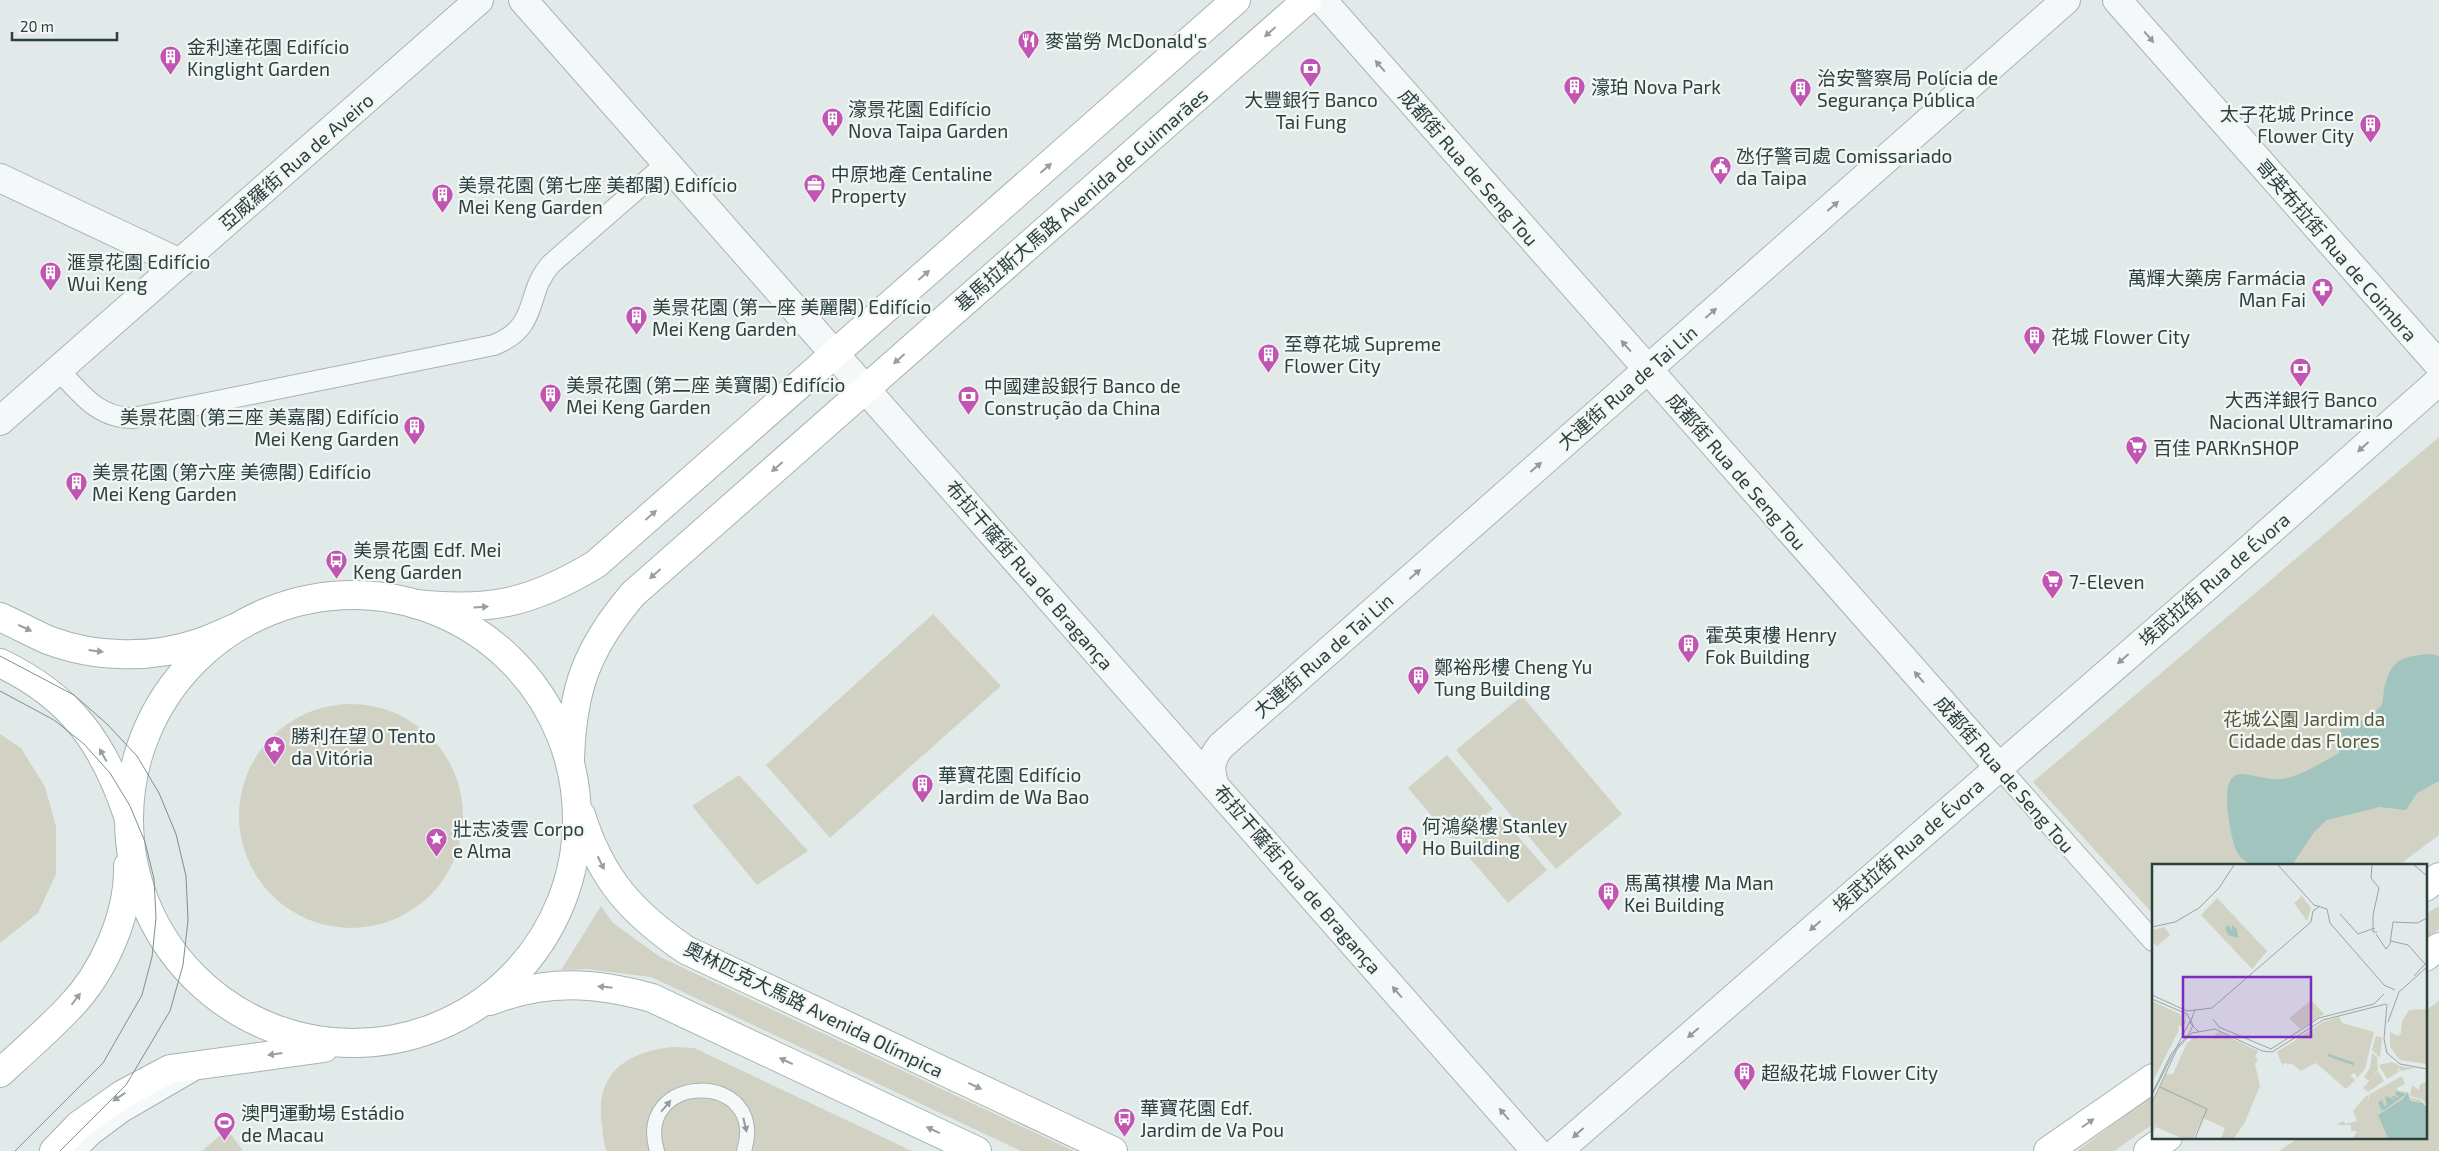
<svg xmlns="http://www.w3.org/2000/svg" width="2439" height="1151" font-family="'Exo 2','Noto Sans SC',sans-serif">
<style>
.green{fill:#d2d2c4}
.water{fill:#a1c5be}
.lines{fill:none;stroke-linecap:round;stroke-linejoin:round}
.service-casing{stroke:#a8b3b2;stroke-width:16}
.pedestrian-casing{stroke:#a8b3b2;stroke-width:22}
.minor-casing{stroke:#a8b3b2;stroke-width:30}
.secondary-casing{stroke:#a8b3b2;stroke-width:30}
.primary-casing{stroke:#a3b4b2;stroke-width:30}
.service{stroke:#f5f8f8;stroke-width:14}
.pedestrian{stroke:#f5f8f8;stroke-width:20}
.minor{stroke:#f5f8f8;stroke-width:28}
.secondary{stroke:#fff;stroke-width:28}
.primary{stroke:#fff;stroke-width:28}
.tram{stroke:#7d918f;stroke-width:1}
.oneway{fill:#96a09e}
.oneway2{fill:#909c9b}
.labels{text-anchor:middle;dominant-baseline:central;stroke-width:4.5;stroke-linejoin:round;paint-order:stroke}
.poi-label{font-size:19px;fill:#2c403e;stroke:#f2f7f6;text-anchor:start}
.street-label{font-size:19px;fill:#2c403e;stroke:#f2f7f6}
.park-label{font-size:19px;fill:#575a3b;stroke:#f2f7f6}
.inset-river{fill:none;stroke:#a1c5be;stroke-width:2.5}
.inset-road{fill:none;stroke:#99a5a5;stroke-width:1}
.view{fill:#7b2cbf;fill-opacity:0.15;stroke:#7b2cbf;stroke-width:2.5}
.inset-edge{fill:none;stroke:#2c403e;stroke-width:2.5}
</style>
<rect width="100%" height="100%" fill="#e2e9e9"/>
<path class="green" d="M2439,437V835L2399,865H2153V914L2033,782Z
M933,614L1001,686L830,838L766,765Z
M1522,696L1622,814L1556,869L1456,750Z
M239 816a112 112 0 1 1 224 0a112 112 0 1 1-224 0Z
M0,734L21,748L45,787L56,826V874L38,913L0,943Z
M1447,755L1493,809L1454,842L1408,788Z
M739,775L808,851L757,885L692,806Z
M1500,816L1547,870L1508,903L1462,849Z
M601,906L613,923L660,957L1074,1151H1021L651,977L587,969L561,970Z
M2439,906V929L2425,939V914Z
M2439,1001V1151H2279L2300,1137H2425V1011Z
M674,1047L694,1048L912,1151H607C603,1143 603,1133 602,1125C594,1073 627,1051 674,1047Z
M2153,1095V1124L2114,1151H2077Z
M227,1129L243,1151H202Z"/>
<path class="water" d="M2431,654L2439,656V781L2417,793L2406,810L2380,807L2327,820L2315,831L2292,865C2268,865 2240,873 2233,841C2230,827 2217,773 2242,774C2258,775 2271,782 2287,778C2306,773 2322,762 2339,753L2340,730C2351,724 2376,716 2382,704C2384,698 2383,690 2385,685C2392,657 2406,656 2431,654Z"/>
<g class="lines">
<defs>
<path id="service" d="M80,1151L94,1137L125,1114L194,1074
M657,1151C633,1071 769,1070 744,1151"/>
<path id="pedestrian" d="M59,370C81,394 98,418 133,418L494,345C541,326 524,294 551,264L667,163
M1998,766L2153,941"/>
<path id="minor" d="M523,0L1536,1151
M1322,0L1998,766
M2117,0L2439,365
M0,178L180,263
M0,421L479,0
M1215,786C1209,770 1210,759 1221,746L2066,0
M1558,1151L2218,577L2439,381"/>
<path id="secondary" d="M415,604C489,612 532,603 596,564L1236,0
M0,617C16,624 32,633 48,640C95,658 152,659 199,643C211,639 223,633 235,628
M0,663C70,696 104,743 128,816
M570,760C572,689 587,648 633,594L1307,0"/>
<path id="primary" d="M129 819a224 224 0 1 1 448 0a224 224 0 1 1-448 0Z
M581,815C601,879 632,913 686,950L1113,1151
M2425,887L2439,877
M2425,957L2439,947
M490,1001C546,979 595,982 652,998L977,1151
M0,1073C23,1052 47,1031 69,1008C103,973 129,916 128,866
M54,1151L79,1125L123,1094L170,1069L324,1048
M2048,1151L2153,1078
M2148,1151L2168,1137"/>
</defs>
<use href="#service" class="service-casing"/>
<use href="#pedestrian" class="pedestrian-casing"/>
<use href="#minor" class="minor-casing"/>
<use href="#secondary" class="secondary-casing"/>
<use href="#primary" class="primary-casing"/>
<use href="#service" class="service"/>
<use href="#pedestrian" class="pedestrian"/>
<use href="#minor" class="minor"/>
<use href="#secondary" class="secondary"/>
<use href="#primary" class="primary"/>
<path class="tram" d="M0,656L74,695L107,724L137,756L159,793L176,834L186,876L188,920L183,965L170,1011L126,1085L60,1151
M0,691L54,720L84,744L110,773L130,806L145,842L154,879L156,918L152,957L142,995L103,1063L15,1151"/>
</g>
<defs><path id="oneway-solid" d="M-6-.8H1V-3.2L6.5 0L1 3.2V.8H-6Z" transform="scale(1.25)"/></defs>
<g class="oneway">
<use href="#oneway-solid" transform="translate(1270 32) rotate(139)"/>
<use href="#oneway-solid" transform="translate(1046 168) rotate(-41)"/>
<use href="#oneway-solid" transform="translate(924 275) rotate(-41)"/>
<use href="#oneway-solid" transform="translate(899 359) rotate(139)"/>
<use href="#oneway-solid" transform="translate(777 467) rotate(139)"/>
<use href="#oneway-solid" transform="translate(651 515) rotate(-41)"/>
<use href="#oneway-solid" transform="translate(655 574) rotate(139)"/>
<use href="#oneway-solid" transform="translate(481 607) rotate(-3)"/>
<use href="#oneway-solid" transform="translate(25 628) rotate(25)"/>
<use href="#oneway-solid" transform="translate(96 651) rotate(7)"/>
<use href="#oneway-solid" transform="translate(103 755) rotate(-119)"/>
<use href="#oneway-solid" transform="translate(601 863) rotate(64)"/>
<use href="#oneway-solid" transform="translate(605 987) rotate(-174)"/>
<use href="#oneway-solid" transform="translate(76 999) rotate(-53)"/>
<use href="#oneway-solid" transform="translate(275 1054) rotate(172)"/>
<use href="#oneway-solid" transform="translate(786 1061) rotate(-155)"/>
<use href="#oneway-solid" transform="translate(975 1086) rotate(25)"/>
<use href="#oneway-solid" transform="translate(119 1097) rotate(147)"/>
<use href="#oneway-solid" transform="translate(2088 1123) rotate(-35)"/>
<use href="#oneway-solid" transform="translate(933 1130) rotate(-155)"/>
</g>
<g class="oneway2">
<use href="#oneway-solid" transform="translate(2149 37) rotate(49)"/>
<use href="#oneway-solid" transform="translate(1380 66) rotate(-131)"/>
<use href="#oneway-solid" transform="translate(1833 206) rotate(-41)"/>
<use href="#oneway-solid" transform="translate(1711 313) rotate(-41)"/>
<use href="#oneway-solid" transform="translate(1626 346) rotate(-131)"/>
<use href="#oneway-solid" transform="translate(2363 447) rotate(138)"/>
<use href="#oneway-solid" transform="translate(1536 467) rotate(-41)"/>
<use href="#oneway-solid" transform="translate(1415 574) rotate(-41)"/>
<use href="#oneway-solid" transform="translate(2123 659) rotate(139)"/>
<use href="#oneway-solid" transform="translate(1919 677) rotate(-131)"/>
<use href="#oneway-solid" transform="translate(1815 926) rotate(139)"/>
<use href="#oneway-solid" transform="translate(1397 992) rotate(-131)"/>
<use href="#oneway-solid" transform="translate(1693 1033) rotate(139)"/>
<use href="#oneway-solid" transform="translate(666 1106) rotate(-49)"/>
<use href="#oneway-solid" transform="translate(1504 1114) rotate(-131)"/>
<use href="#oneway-solid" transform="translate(745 1125) rotate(77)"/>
<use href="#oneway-solid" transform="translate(1578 1133) rotate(138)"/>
</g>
<defs>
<symbol id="restaurant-pin" viewBox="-11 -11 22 30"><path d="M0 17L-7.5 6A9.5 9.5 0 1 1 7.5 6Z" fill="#c155b2" stroke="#f2f7f6"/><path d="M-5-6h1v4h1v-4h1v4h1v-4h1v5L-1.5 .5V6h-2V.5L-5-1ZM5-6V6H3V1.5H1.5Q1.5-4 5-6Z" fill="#fff"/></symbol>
<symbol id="building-pin" viewBox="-11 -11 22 30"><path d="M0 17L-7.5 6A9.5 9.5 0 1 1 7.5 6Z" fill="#c155b2" stroke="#f2f7f6"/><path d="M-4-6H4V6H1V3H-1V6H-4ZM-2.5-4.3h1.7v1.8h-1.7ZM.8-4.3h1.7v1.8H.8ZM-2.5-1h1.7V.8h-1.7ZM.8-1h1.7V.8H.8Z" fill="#fff"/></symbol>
<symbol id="bank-pin" viewBox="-11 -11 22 30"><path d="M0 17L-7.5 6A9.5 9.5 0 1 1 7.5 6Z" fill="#c155b2" stroke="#f2f7f6"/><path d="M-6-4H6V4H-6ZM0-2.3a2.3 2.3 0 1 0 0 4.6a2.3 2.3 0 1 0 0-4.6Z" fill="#fff"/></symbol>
<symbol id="civic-pin" viewBox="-11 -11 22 30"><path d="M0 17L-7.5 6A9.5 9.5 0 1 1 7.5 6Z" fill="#c155b2" stroke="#f2f7f6"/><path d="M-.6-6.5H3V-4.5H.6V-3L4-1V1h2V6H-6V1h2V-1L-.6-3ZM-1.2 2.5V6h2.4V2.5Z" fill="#fff"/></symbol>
<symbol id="office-pin" viewBox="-11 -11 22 30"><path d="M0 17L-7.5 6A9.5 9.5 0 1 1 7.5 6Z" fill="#c155b2" stroke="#f2f7f6"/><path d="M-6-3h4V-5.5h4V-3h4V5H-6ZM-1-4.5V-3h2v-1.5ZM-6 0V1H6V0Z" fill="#fff"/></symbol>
<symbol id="pharmacy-pin" viewBox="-11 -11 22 30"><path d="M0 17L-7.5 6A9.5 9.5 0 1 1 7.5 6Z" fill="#c155b2" stroke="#f2f7f6"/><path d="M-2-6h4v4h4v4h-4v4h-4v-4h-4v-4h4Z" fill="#fff"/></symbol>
<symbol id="supermarket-pin" viewBox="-11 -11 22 30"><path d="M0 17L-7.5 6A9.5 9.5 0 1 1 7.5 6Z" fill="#c155b2" stroke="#f2f7f6"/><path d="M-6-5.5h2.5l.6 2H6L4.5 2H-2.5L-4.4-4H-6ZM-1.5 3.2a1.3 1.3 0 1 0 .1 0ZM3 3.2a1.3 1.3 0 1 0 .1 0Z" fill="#fff"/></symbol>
<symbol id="bus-pin" viewBox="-11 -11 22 30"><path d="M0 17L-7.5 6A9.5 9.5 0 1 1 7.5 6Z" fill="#c155b2" stroke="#f2f7f6"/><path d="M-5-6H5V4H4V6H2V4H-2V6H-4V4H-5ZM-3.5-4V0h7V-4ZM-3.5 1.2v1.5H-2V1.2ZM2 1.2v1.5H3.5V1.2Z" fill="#fff"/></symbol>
<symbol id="sight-pin" viewBox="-11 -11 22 30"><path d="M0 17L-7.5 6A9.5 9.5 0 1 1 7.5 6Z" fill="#c155b2" stroke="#f2f7f6"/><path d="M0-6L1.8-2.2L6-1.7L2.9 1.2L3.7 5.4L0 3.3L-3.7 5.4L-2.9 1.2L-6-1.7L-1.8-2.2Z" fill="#fff"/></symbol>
<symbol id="stadium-pin" viewBox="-11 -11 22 30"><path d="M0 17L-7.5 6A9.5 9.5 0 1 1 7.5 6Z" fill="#c155b2" stroke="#f2f7f6"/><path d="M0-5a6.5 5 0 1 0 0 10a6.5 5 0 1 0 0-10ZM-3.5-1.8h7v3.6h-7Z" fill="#fff"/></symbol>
</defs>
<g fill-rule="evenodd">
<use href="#restaurant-pin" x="1016" y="28" width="25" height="34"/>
<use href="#building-pin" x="158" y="44" width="25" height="34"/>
<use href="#bank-pin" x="1298" y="56" width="25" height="34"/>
<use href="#building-pin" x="1562" y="74" width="25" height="34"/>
<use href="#building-pin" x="1788" y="76" width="25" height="34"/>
<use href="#building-pin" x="820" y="106" width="25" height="34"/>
<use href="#building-pin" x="2358" y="112" width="25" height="34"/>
<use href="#civic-pin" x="1708" y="154" width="25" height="34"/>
<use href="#office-pin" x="802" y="172" width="25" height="34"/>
<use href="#building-pin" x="430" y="182" width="25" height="34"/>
<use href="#building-pin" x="38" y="260" width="25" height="34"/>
<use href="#pharmacy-pin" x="2310" y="276" width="25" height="34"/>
<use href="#building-pin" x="624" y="304" width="25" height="34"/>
<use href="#building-pin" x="2022" y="324" width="25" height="34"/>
<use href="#building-pin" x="1256" y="342" width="25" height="34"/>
<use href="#bank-pin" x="2288" y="356" width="25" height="34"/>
<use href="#building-pin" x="538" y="382" width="25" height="34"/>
<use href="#bank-pin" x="956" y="384" width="25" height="34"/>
<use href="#building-pin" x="402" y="414" width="25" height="34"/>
<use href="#supermarket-pin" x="2124" y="434" width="25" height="34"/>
<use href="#building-pin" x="64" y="470" width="25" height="34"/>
<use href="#bus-pin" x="324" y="548" width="25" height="34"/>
<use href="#supermarket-pin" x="2040" y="568" width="25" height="34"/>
<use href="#building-pin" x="1676" y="632" width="25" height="34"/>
<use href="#building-pin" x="1406" y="664" width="25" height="34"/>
<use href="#sight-pin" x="262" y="734" width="25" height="34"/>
<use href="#building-pin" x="910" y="772" width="25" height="34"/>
<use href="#building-pin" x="1394" y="824" width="25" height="34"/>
<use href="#sight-pin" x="424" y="826" width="25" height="34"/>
<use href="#building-pin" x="1596" y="880" width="25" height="34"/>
<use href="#building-pin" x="1732" y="1060" width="25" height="34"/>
<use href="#bus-pin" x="1112" y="1106" width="25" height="34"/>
<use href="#stadium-pin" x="212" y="1110" width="25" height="34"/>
</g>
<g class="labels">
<g class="poi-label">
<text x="1045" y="40">麥當勞 McDonald's</text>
<text x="187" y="46">金利達花園 Edifício<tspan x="187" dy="22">Kinglight Garden</tspan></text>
<text x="1817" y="77">治安警察局 Polícia de<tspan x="1817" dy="22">Segurança Pública</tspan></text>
<text x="1591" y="86">濠珀 Nova Park</text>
<text x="1311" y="99" text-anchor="middle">大豐銀行 Banco<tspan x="1311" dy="22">Tai Fung</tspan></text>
<text x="848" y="108">濠景花園 Edifício<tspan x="848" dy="22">Nova Taipa Garden</tspan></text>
<text x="2354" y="113" text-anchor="end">太子花城 Prince<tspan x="2354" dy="22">Flower City</tspan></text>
<text x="1736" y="155">氹仔警司處 Comissariado<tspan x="1736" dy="22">da Taipa</tspan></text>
<text x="831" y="173">中原地產 Centaline<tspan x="831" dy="22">Property</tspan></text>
<text x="458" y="184">美景花園 (第七座 美都閣) Edifício<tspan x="458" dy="22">Mei Keng Garden</tspan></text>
<text x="67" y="261">滙景花園 Edifício<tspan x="67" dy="22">Wui Keng</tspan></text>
<text x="2306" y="277" text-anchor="end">萬輝大藥房 Farmácia<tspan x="2306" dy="22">Man Fai</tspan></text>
<text x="652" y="306">美景花園 (第一座 美麗閣) Edifício<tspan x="652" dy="22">Mei Keng Garden</tspan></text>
<text x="2051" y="336">花城 Flower City</text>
<text x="1284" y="343">至尊花城 Supreme<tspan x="1284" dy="22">Flower City</tspan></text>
<text x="566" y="384">美景花園 (第二座 美寶閣) Edifício<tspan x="566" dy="22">Mei Keng Garden</tspan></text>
<text x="984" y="385">中國建設銀行 Banco de<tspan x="984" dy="22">Construção da China</tspan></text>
<text x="2301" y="399" text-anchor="middle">大西洋銀行 Banco<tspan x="2301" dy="22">Nacional Ultramarino</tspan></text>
<text x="399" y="416" text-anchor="end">美景花園 (第三座 美嘉閣) Edifício<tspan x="399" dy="22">Mei Keng Garden</tspan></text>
<text x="2153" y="447">百佳 PARKnSHOP</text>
<text x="92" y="471">美景花園 (第六座 美德閣) Edifício<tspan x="92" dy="22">Mei Keng Garden</tspan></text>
<text x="353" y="549">美景花園 Edf. Mei<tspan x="353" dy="22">Keng Garden</tspan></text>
<text x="2069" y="581">7-Eleven</text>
<text x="1705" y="634">霍英東樓 Henry<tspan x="1705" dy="22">Fok Building</tspan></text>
<text x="1434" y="666">鄭裕彤樓 Cheng Yu<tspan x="1434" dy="22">Tung Building</tspan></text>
<text x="291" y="735">勝利在望 O Tento<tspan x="291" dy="22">da Vitória</tspan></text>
<text x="938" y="774">華寶花園 Edifício<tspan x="938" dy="22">Jardim de Wa Bao</tspan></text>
<text x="1422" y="825">何鴻燊樓 Stanley<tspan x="1422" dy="22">Ho Building</tspan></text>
<text x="453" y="828">壯志凌雲 Corpo<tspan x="453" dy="22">e Alma</tspan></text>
<text x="1624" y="882">馬萬祺樓 Ma Man<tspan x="1624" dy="22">Kei Building</tspan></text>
<text x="1761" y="1072">超級花城 Flower City</text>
<text x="1140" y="1107">華寶花園 Edf.<tspan x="1140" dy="22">Jardim de Va Pou</tspan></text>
<text x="241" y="1112">澳門運動場 Estádio<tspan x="241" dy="22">de Macau</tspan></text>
</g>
<g class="street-label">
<text transform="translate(296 161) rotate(-41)">亞威羅街 Rua de Aveiro</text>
<text transform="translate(1469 167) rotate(49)">成都街 Rua de Seng Tou</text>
<text transform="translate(1081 199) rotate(-41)">基馬拉斯大馬路 Avenida de Guimarães</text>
<text transform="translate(2337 250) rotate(49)">哥英布拉街 Rua de Coimbra</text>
<text transform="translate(1627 387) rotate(-41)">大連街 Rua de Tai Lin</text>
<text transform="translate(1737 471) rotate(49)">成都街 Rua de Seng Tou</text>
<text transform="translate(1030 575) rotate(49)">布拉干薩街 Rua de Bragança</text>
<text transform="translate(2214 579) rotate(-41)">埃武拉街 Rua de Évora</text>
<text transform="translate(1323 655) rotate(-41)">大連街 Rua de Tai Lin</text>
<text transform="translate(2005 774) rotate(49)">成都街 Rua de Seng Tou</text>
<text transform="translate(1908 845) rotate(-41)">埃武拉街 Rua de Évora</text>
<text transform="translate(1298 879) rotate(49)">布拉干薩街 Rua de Bragança</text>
<text transform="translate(814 1009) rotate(26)">奧林匹克大馬路 Avenida Olímpica</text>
</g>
<g class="park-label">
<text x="2304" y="718">花城公園 Jardim da<tspan x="2304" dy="22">Cidade das Flores</tspan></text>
</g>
</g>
<g transform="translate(2152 864)">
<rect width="275" height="275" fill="#e2e9e9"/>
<path d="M150,32L159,44L155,57L142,39ZM65,34L115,87L100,105L49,51ZM12,63L18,71L5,82L0,77V66ZM159,136L172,150L148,165L137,154ZM0,137L30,151L34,159L30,163L26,161L27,166L0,219ZM275,145V200L248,196L238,183V168L246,172L249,169L250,158L257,146ZM187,153L190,159L222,168L213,205L205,214L203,209L198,211L203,216L194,225L164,199L149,207L140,200L131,199V203L125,188L171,158ZM67,168L106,187L103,193L106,196L103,200L108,222L92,260L82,274H69L73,264L51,254L41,274H29L4,263L0,269V241L14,210H21L35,179L43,172L45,175L63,174V170ZM224,172L230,173L228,194L220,186ZM220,189L225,193L226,206L217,217L212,213L218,204ZM240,198L248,202L263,204L249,207L247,204H245L248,207L235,215L227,201ZM226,207L232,217L216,228L211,224ZM250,212L253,220L245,224L246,227L256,228L257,233L269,236L275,245V274H201L205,267H199V261H184L191,257L194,260L205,257L201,247L212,234L217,230L215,241L218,230ZM275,218V242L270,235L258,232L260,221L267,226L268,220Z" fill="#d2d2c4"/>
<path d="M76,61L80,66V61L85,65L86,74L76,71L73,64ZM245,227L254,230L232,246H229L226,238L230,236L232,241L235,242L233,232L244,236L238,231L248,234L243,230ZM256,228L258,237L271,239L275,244V274H236L226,251L251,235Z" fill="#a1c5be"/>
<path class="inset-river" d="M176,191L202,200"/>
<path class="inset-road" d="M126,1L162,41L175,45L178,59L232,121L243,126M220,1L219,14L227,24L221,51V68H225M262,1L275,12M188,50L206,70L223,64M0,63L23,58L47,44L67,24L82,1M224,70L234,85M239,77L256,81L273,100M234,85L238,80L241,58L265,59L275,54M262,112L275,98M0,131L35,147L60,144L159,58L161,47L168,42M0,135L35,150L41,161L37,170L19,190L0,230M235,140L232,175L235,189L248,200L275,205M43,146L38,159L47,168M61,155L67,163L119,185L167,154L222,140L232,130M236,158L247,128L275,103M8,223L55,245L43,274M0,231L38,157M0,239L25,185L40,169L63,165L110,187L120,188L171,156L234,140"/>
<path class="view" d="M31,113H159V173H31Z"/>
<rect width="275" height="275" class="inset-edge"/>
</g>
<path d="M12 32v8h105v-8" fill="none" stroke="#2c403e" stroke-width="2.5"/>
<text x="20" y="32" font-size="15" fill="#2c403e" stroke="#f2f7f6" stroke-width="4" paint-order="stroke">20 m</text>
</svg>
